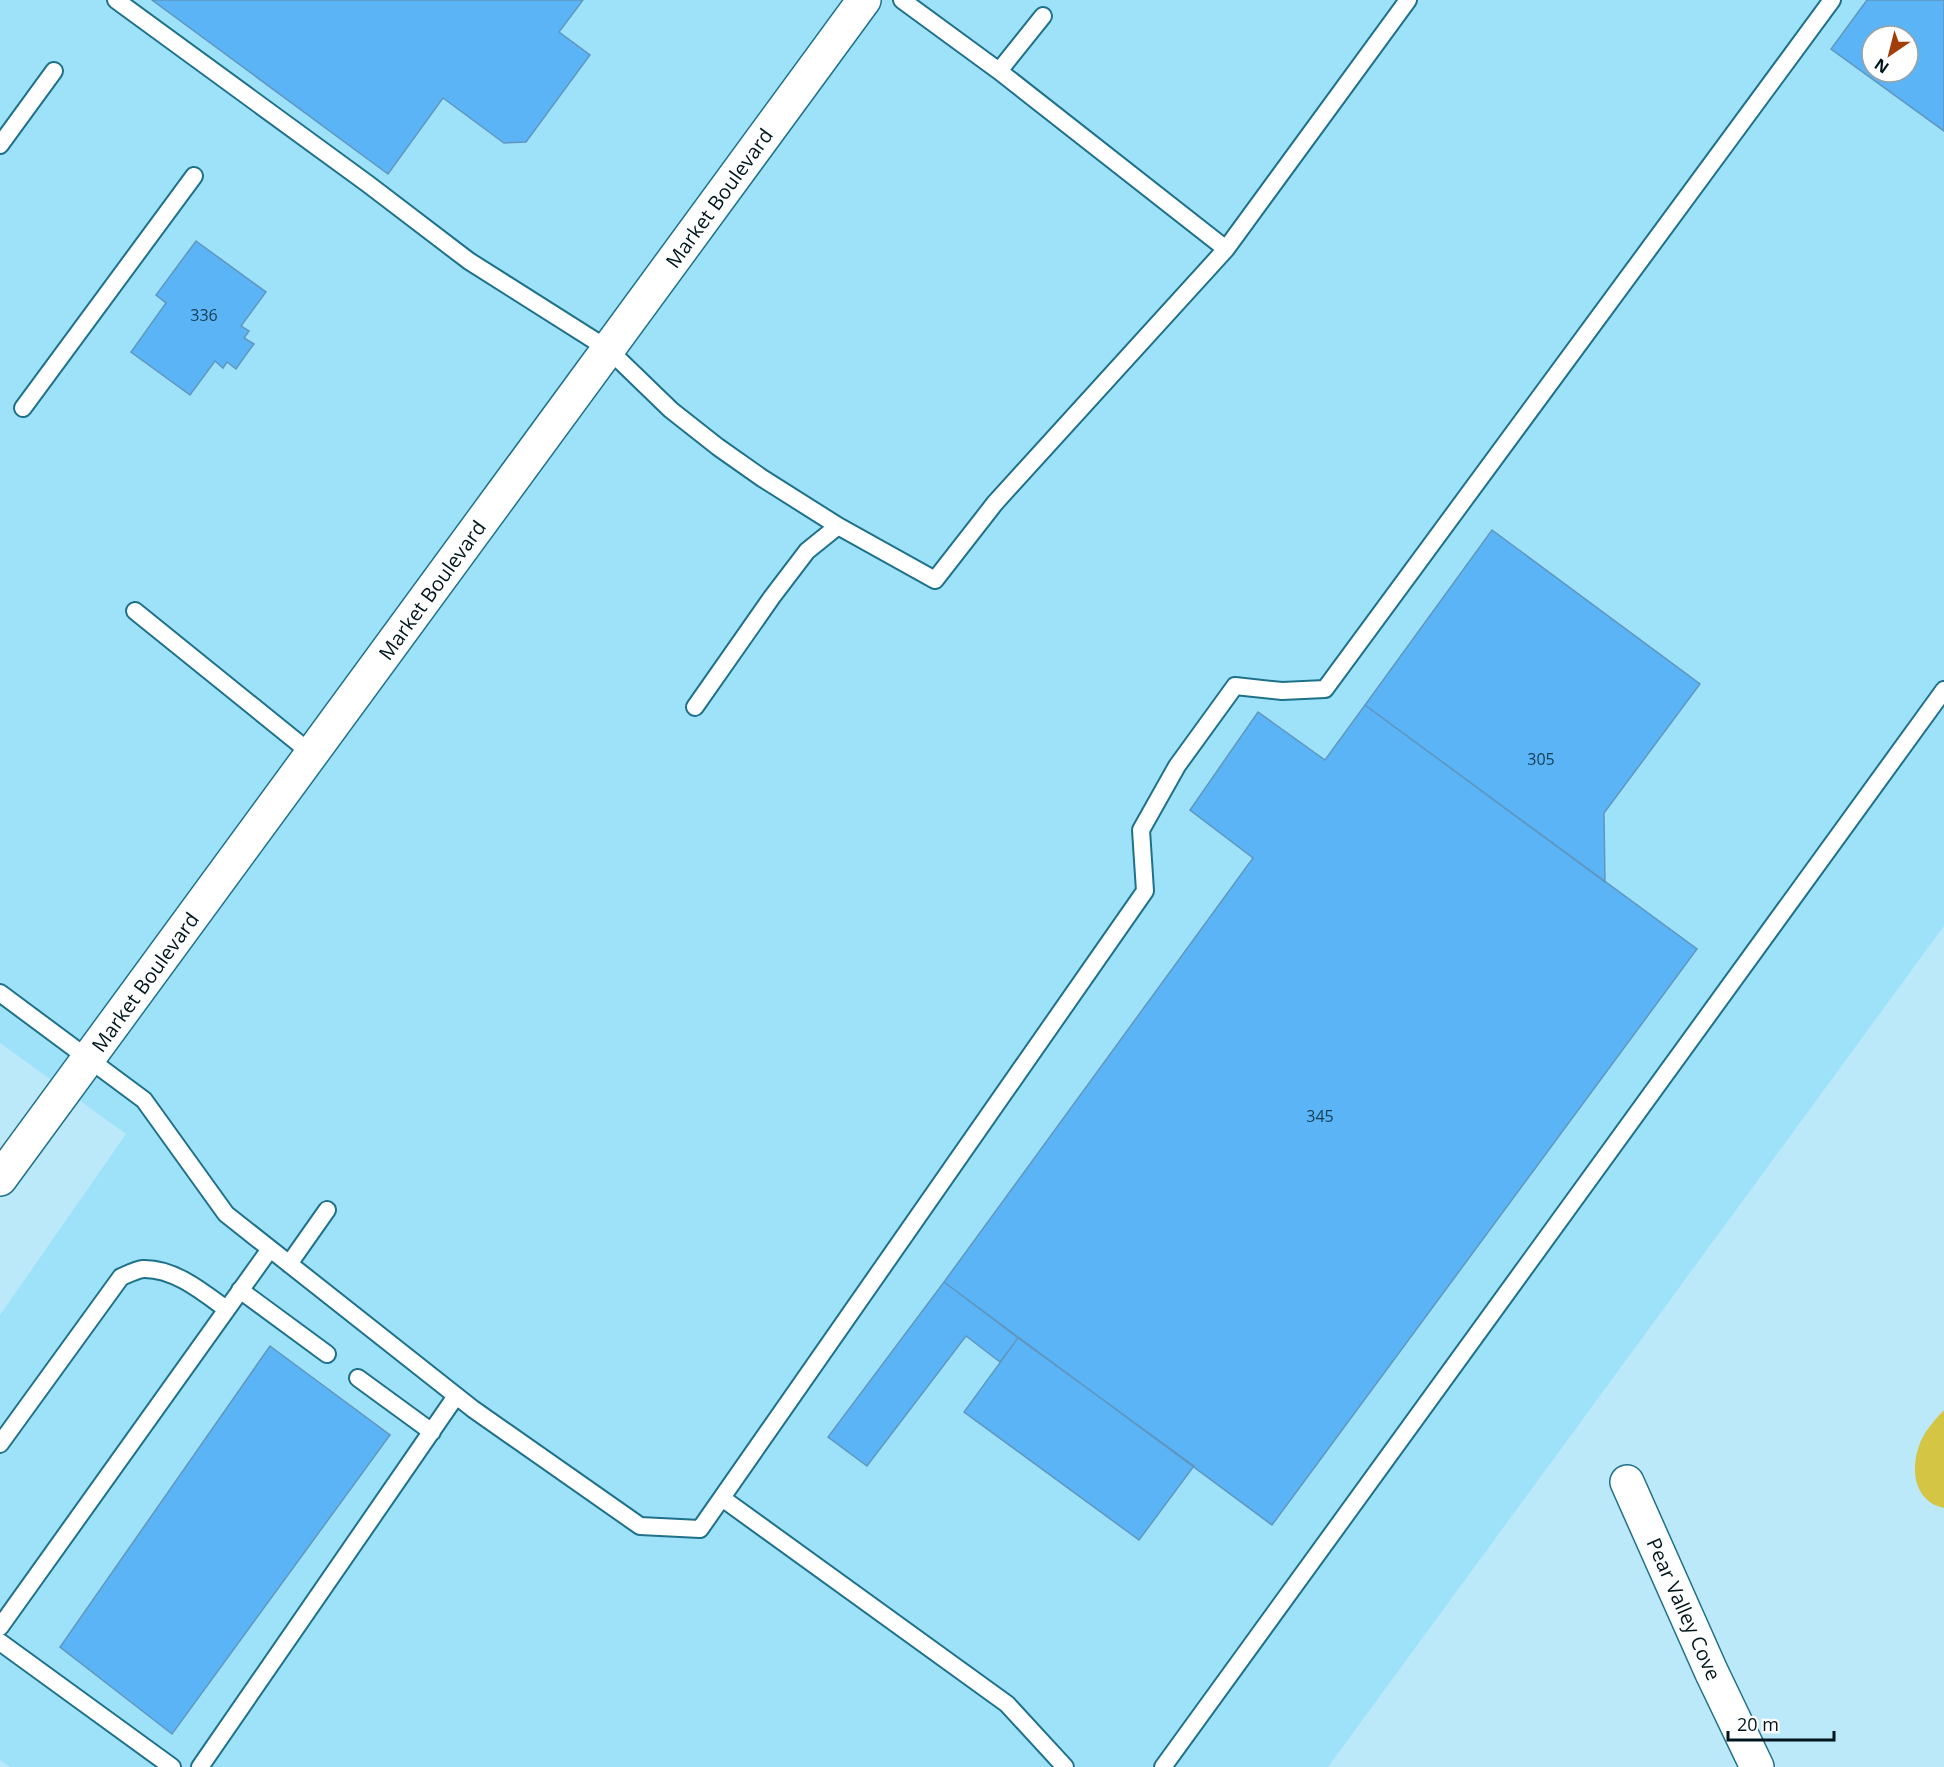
<svg xmlns="http://www.w3.org/2000/svg" width="1944" height="1767" font-family="'Open Sans',sans-serif">
<style>
.built{fill:#9ee2fa;fill-rule:evenodd}
.green{fill:#d4c544}
.building{fill:#5ab4f5;stroke:#6097c0;stroke-width:1.5;fill-rule:evenodd}
.lines{fill:none;stroke-linecap:round;stroke-linejoin:round}
.lane-casing{stroke:#1e718a;stroke-width:20}
.street-casing{stroke:#1e718a;stroke-width:36}
.secondary-casing{stroke:#1e718a;stroke-width:36}
.lane{stroke:#fff;stroke-width:16}
.street{stroke:#fff;stroke-width:33}
.secondary{stroke:#fff;stroke-width:33}
.labels{text-anchor:middle;dominant-baseline:central;stroke-width:4.5;stroke-linejoin:round;paint-order:stroke}
.number-label{font-size:16px;fill:#163e53}
.street-label{font-size:20px;fill:#00161d;stroke:#fff}
</style>
<rect width="100%" height="100%" fill="#bce9f9"/>
<path class="built" d="M0,0H1944V926L1328,1767H10L0,1760V1315L126,1134L0,1043ZM1872,36H1908V72H1872Z"/>
<path class="green" d="M1943,1411H1944V1508C1915,1502 1910,1471 1919,1446C1923,1433 1934,1421 1943,1411Z"/>
<path class="building" d="M152,0H583L559,32L590,55L526,142L504,143L443,98L388,174Z
M1867,0H1944V131L1831,49ZM1872,36H1908V72H1872Z
M196,241L266,292L241,326L249,331L244,338L254,344L245,356L236,369L227,362L223,368L215,361L190,395L131,352L166,303L156,295Z
M1492,530L1700,684L1604,813L1605,882L1365,705Z
M1365,705L1697,949L1272,1525L944,1282L1253,858L1190,810L1258,712L1325,760Z
M944,1282L1018,1338L1000,1362L966,1336L867,1466L828,1437Z
M1018,1338L1194,1466L1139,1540L964,1412Z
M270,1346L390,1435L172,1734L60,1647Z"/>
<g class="lines">
<defs>
<path id="lane" d="M116,0L368,184L469,261L608,349L671,410L718,447L762,478L838,526L935,580L995,503L1226,249L1408,0
M902,0L999,71L1226,249
M999,71L1043,16
M0,145L54,71
M23,408L194,176
M135,611L312,754
M695,707L772,597L807,551L838,526
M0,993L144,1100L226,1214L473,1409L640,1526L700,1529L1145,891L1141,830L1177,766L1235,686L1282,691L1325,689L1832,0
M289,1264L327,1210
M240,1290L327,1354
M358,1378L432,1432
M0,1444L121,1277C128,1274 136,1270 143,1269C174,1268 203,1292 226,1309
M722,1498L1007,1704L1065,1767
M0,1627L270,1249
M0,1642L172,1767
M200,1767L456,1396
M1163,1767L1944,690"/>
<path id="street" d="M1627,1482L1711,1671L1757,1767"/>
<path id="secondary" d="M0,1179L864,0"/>
</defs>
<use href="#lane" class="lane-casing"/>
<use href="#street" class="street-casing"/>
<use href="#secondary" class="secondary-casing"/>
<use href="#lane" class="lane"/>
<use href="#street" class="street"/>
<use href="#secondary" class="secondary"/>
</g>
<g class="labels">
<g class="number-label">
<text x="204" y="315">336</text>
<text x="1541" y="759">305</text>
<text x="1320" y="1116">345</text>
</g>
<g class="street-label">
<text transform="translate(719 198) rotate(-54)">Market Boulevard</text>
<text transform="translate(432 590) rotate(-54)">Market Boulevard</text>
<text transform="translate(145 982) rotate(-54)">Market Boulevard</text>
<text transform="translate(1684 1609) rotate(66)">Pear Valley Cove</text>
</g>
</g>
<g transform="translate(1890 54) rotate(215)"><circle r="28" fill="#ffffff" stroke="#99a2a5" stroke-width="1.5"/>
<path d="M0-4.5L10 22L0 15L-10 22Z" fill="#a23e09"/>
<text y="-9" font-size="16" font-weight="bold" text-anchor="middle" fill="#00161d">N</text>
</g>
<path d="M1728 1731v9h106v-9" fill="none" stroke="#00161d" stroke-width="3"/>
<text x="1737" y="1731" font-size="18" fill="#00161d" stroke="#ffffff" stroke-width="4.5" paint-order="stroke">20 m</text>
</svg>
